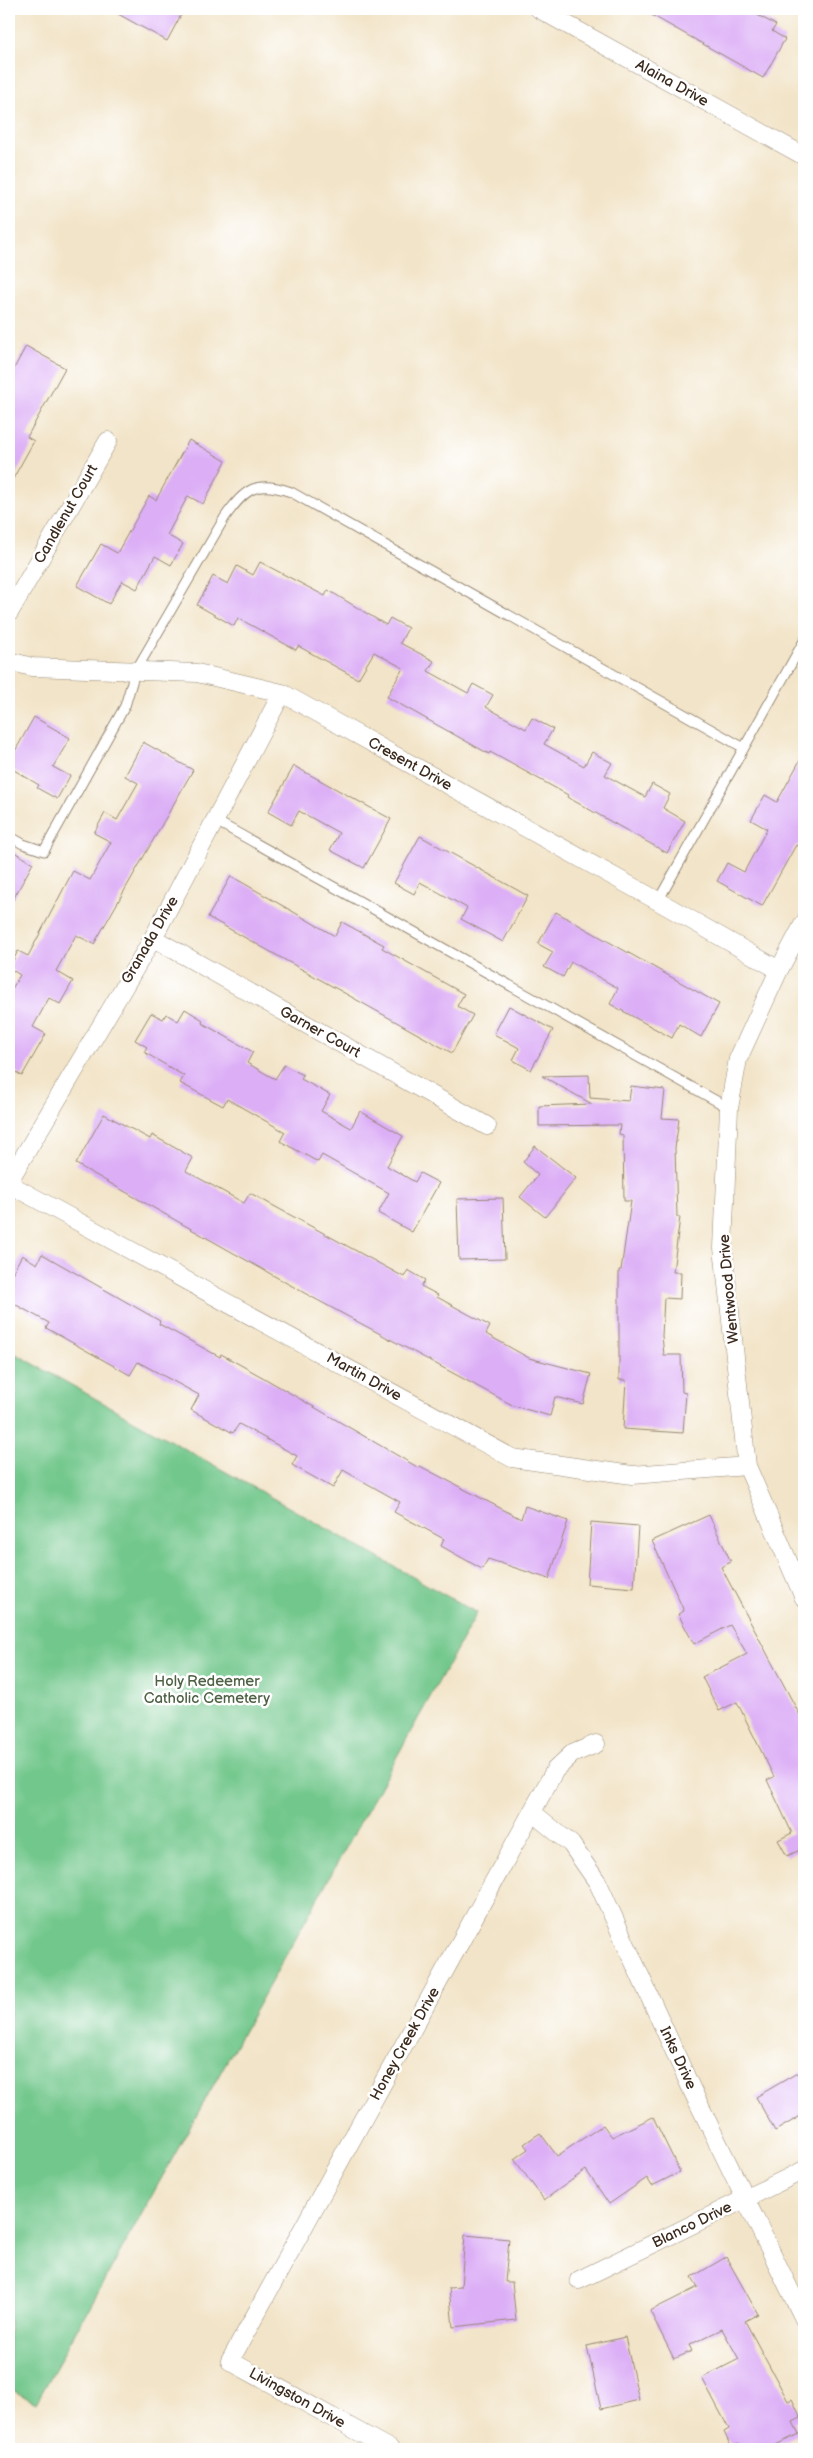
<svg xmlns="http://www.w3.org/2000/svg" width="813" height="2458" font-family="'Balsamiq Sans',sans-serif">
<style>
.green{fill:#72c78c;stroke:#567855}
.building{fill:#dcaef6}
.lines{fill:none;stroke-linecap:round;stroke-linejoin:round}
.service-casing{stroke:#968773;stroke-width:11}
.minor-casing{stroke:#968773;stroke-width:19}
.service{stroke:#fff;stroke-width:9}
.minor{stroke:#fff;stroke-width:18}
.labels{text-anchor:middle;dominant-baseline:central;stroke-width:5;stroke-linejoin:round;paint-order:stroke}
.street-label{font-size:15px;fill:#3b2a1e;stroke:#fff}
.park-label{font-size:15px;fill:#4e6144;stroke:#fff}
</style>
<rect width="100%" height="100%" fill="#fff"/>
<filter id="ink" filterUnits="userSpaceOnUse"><feTurbulence type="fractalNoise" baseFrequency=".02" numOctaves="2"/><feDisplacementMap in="SourceGraphic" scale="10" xChannelSelector="R" yChannelSelector="G"/><feConvolveMatrix kernelMatrix="1 2 1 2 8 2 1 2 1" color-interpolation-filters="sRGB"/></filter>
<filter id="wash" filterUnits="userSpaceOnUse"><feTurbulence type="fractalNoise" baseFrequency=".0096" numOctaves="4" result="noise"/><feDisplacementMap in="SourceGraphic" scale="20" xChannelSelector="R" yChannelSelector="G"/><feGaussianBlur stdDeviation="1.12" result="paint"/><feColorMatrix in="noise" values="0 0 0 0 0 0 0 0 0 0 0 0 0 0 0 0 0 1.4 0 .05"/><feComposite in="paint" operator="in"/></filter>
<g filter="url(#wash)">
<rect width="100%" height="100%" fill="#f2e4c8"/>
<path class="green" d="M9,1350L477,1613L36,2403L9,2388Z"/>
<g id="blocks">
<path class="building" d="M109,9H170L181,15L167,41Z
M641,9H746L776,25L772,31L785,39L763,78Z
M26,346L65,368L27,437L34,441L9,486V378Z
M189,440L226,461L203,504L188,496L167,535L183,544L171,565L155,556L137,589L122,581L109,604L77,586L101,544L117,553L149,496L156,500Z
M260,562L325,596L328,590L386,625L390,618L408,628L400,643L434,661L428,671L468,693L473,684L493,695L486,707L526,729L532,718L553,729L544,744L584,766L592,752L612,763L605,775L645,797L652,784L670,794L663,808L685,821L667,853L567,797L568,795L490,752L489,754L387,697L403,668L374,652L358,679L298,646L296,650L238,618L234,626L197,605L213,576L228,584L237,566L253,575Z
M34,717L70,738L53,767L70,776L57,799L37,788L39,785L9,767V762Z
M143,742L193,770L94,944L76,935L56,971L73,981L60,1004L49,998L33,1027L46,1034L22,1076L9,1068V994L20,975L9,968L18,951L28,956L73,871L90,880L111,842L94,833L105,813L117,820L138,783L125,776Z
M804,753V835L798,846L796,845L762,906L717,881L727,863L744,872L767,829L751,820L765,795L777,802Z
M294,766L391,819L364,868L330,850L339,833L299,811L291,825L268,812Z
M420,836L528,896L503,942L461,919L467,908L420,882L414,894L394,883Z
M9,849L33,863L9,907Z
M231,876L335,936L342,922L384,945L382,948L464,994L457,1006L473,1015L452,1053L208,917Z
M556,912L719,1004L701,1037L679,1024L672,1038L610,1004L618,988L571,962L563,977L544,967L553,952L538,944Z
M509,1006L553,1030L531,1070L513,1060L519,1048L494,1034Z
M185,1009L203,1020L202,1023L253,1052L247,1063L275,1079L284,1065L303,1075L301,1079L330,1095L321,1111L351,1128L360,1111L403,1136L387,1166L415,1182L420,1173L439,1183L412,1232L378,1213L389,1193L322,1155L318,1162L280,1141L285,1132L227,1099L223,1106L180,1083L184,1076L144,1052L147,1047L135,1040L151,1013L163,1019L166,1014L178,1021Z
M589,1075L590,1098L629,1101L631,1086L665,1090L662,1118L679,1119L675,1148L677,1217H680L673,1272H681L680,1299L664,1298L662,1336L664,1355H681L682,1392L686,1393L683,1433L623,1429L626,1380H619V1270H621L631,1201H624L623,1135L619,1134L620,1125L539,1126V1106L592,1104L542,1076Z
M104,1114L150,1139L152,1135L193,1158L186,1171L244,1203L250,1193L404,1277L408,1270L425,1280L421,1286L438,1295L437,1297L490,1326L486,1334L529,1358L591,1374L583,1404L555,1397L550,1416L514,1406L308,1295L76,1164Z
M535,1146L576,1178L545,1217L520,1197L538,1175L523,1162Z
M503,1198L505,1259L459,1260L457,1199Z
M42,1254L160,1321L159,1324L220,1357L221,1354L264,1378L419,1468L420,1466L521,1519L525,1506L568,1521L549,1579L488,1559L482,1569L441,1546L444,1539L394,1512L400,1502L343,1470L333,1488L292,1465L297,1456L239,1424L233,1433L191,1410L199,1395L138,1362L130,1375L46,1328L49,1323L9,1301V1279L22,1255L37,1264Z
M709,1515L731,1562L721,1567L804,1723V1858L800,1850L787,1856L778,1840L792,1833L767,1780L774,1777L737,1702L719,1711L702,1677L747,1654L730,1625L694,1644L678,1614L684,1611L652,1541Z
M591,1522L638,1526L634,1588L587,1584Z
M804,2069V2114L775,2131L756,2097Z
M653,2117L680,2172L652,2186L647,2178L609,2204L586,2170L544,2200L514,2159L528,2149L524,2144L540,2133L557,2156L603,2125L612,2137Z
M465,2235L509,2239L505,2282H512L516,2320L453,2327L449,2288L461,2287Z
M726,2257L758,2314L745,2321L788,2401L792,2399L801,2418L793,2422L799,2434L767,2449H741L739,2444L731,2447L724,2432L729,2429L702,2378L739,2359L722,2329L689,2345L692,2351L674,2359L650,2311L698,2287L692,2277Z
M625,2337L639,2400L601,2409L587,2346Z"/>
</g>
</g>
<g filter="url(#ink)">
<use href="#blocks" fill-opacity="0" stroke="#968773" stroke-width="1"/>
<g class="lines">
<defs>
<path id="service" d="M216,821L729,1108
M9,836L23,844L44,851L125,706L135,672L225,517C246,488 256,480 291,492L744,748
M658,901L804,641"/>
<path id="minor" d="M539,9L804,156
M9,613L108,441
M9,661L32,667L197,673L282,693L658,901L779,970
M804,923L779,970L738,1059L729,1108L723,1248L747,1466L804,1598
M153,938L487,1126
M9,1181L153,938L282,693
M9,1184L512,1458L632,1475L747,1466
M533,1813L571,1844L598,1883L692,2090L804,2319
M579,2280L804,2170
M390,2449L230,2361L555,1770L572,1754L596,1744"/>
</defs>
<use href="#service" class="service-casing"/>
<use href="#minor" class="minor-casing"/>
<use href="#service" class="service"/>
<use href="#minor" class="minor"/>
</g>
</g>
<g class="labels">
<g class="street-label">
<text transform="translate(672 83) rotate(29)">Alaina Drive</text>
<text transform="translate(66 514) rotate(-60)">Candlenut Court</text>
<text transform="translate(410 764) rotate(29)">Cresent Drive</text>
<text transform="translate(150 940) rotate(-60)">Granada Drive</text>
<text transform="translate(320 1032) rotate(29)">Garner Court</text>
<text transform="translate(729 1289) rotate(-95)">Wentwood Drive</text>
<text transform="translate(364 1377) rotate(29)">Martin Drive</text>
<text transform="translate(405 2044) rotate(-61)">Honey Creek Drive</text>
<text transform="translate(678 2058) rotate(65)">Inks Drive</text>
<text transform="translate(692 2225) rotate(-26)">Blanco Drive</text>
<text transform="translate(297 2398) rotate(29)">Livingston Drive</text>
</g>
<g class="park-label">
<text x="207" y="1681">Holy Redeemer<tspan x="207" dy="17">Catholic Cemetery</tspan></text>
</g>
</g>
<rect width="813" height="2458" fill="none" stroke="#fff" stroke-width="30"/>
</svg>
